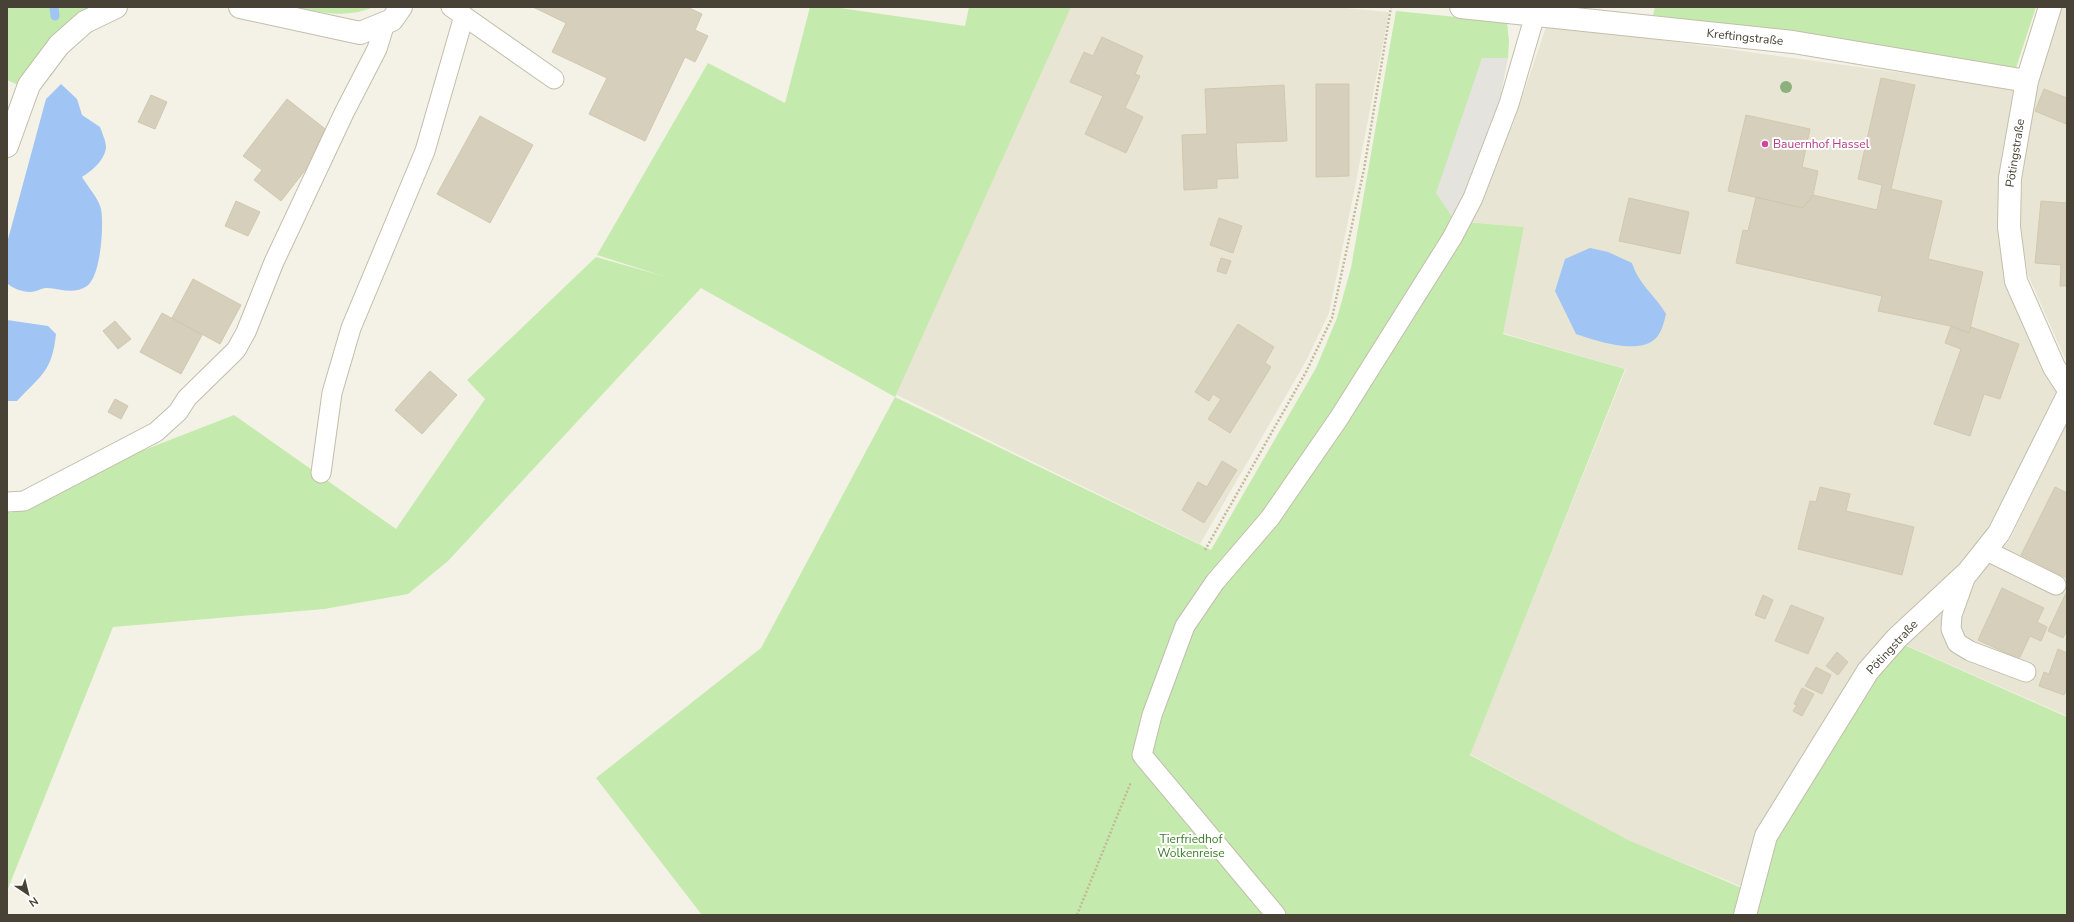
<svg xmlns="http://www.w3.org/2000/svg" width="2074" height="922" font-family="'Nunito Sans',sans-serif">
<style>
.residential{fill:#e8e5d4}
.green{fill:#c5eaad}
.parking{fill:#e4e3de}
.water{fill:#a0c4f3}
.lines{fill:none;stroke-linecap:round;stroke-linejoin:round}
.stream{stroke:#a0c4f3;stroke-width:9}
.building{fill:#d6cfbb;stroke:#d1c8ae}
.lane-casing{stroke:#c2beab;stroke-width:21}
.street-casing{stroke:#c2beab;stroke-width:24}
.path{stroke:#c2b999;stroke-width:2.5;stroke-dasharray:2 2;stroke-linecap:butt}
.lane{stroke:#fff;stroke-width:19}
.street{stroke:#fff;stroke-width:22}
.tree{fill:#8db17c}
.hotel-dot{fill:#d1479c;stroke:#fff;stroke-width:1.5}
.labels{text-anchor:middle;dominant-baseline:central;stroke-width:4;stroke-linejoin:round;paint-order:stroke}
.street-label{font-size:12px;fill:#474235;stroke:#fff}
.hotel-label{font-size:12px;fill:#b23c85;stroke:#fff;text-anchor:start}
.park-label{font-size:12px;fill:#397b26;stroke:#fff}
</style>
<rect width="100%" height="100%" fill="#f4f2e6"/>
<path class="residential" d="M1070,7H1334L1389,12L1353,197L1329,313L1306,361L1200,544L891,392Z
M2060,7H2067V363L2028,275L2018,218L2027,133L2037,79Z
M1546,27L1654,39L2014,88L2000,178L1998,235L2015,302L2058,392L1988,533L1959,569L1886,638L1854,672L1762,832L1743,887L1627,840L1470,754L1626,369L1503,333L1524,227L1469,222L1513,124Z
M2067,423V716L1899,642L1975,580L2009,541Z"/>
<path class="green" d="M7,7H100L23,87L7,80Z
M293,7H373C347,19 319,12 293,7Z
M810,7H833L965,26L969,7H1071L895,397L1211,550L1316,368L1337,318L1351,268L1396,11L1507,22L1509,41L1508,58H1482L1455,221L1524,227L1503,334L1625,369L1470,755L1628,840L1742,888L1735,915H702L596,778L761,648L895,397L701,288L448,561L408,594L324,609L113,627L7,891V511L11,513L108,464L234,415L396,529L485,399L467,380L596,257L663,276L597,255L708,63L785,103Z
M1655,7H2036L2016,68L1653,15Z
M1900,643L2067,717V915H1752L1775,837L1842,728Z"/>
<path class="parking" d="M1482,58H1508L1498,109L1455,221L1436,193Z"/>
<path class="water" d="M61,84L77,99L82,115L100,127C102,133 106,141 106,147C105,160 92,171 82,177C88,187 99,199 101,209C104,225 101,276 87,286C72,296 58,287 45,288C40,289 35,292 30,292C23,292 11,288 7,283V243L46,99Z
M1590,248L1608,252L1632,263C1639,285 1655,295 1666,314C1664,322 1662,331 1657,337C1641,356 1596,341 1576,334L1555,291L1565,259Z
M7,320L48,326L56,334C52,372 41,375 17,401H7Z"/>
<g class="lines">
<path class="stream" d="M54,7L55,16"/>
</g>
<path class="building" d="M533,7H687L702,14L695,30L708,36L695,62L685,57L645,141L589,114L607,78L552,52L566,23Z
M1102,37L1143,56L1135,74L1140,76L1125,108L1143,117L1126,153L1085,134L1103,96L1070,82L1084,52L1093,56Z
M1881,78L1915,85L1891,189L1942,201L1928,259L1983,272L1969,333L1951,326L1878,311L1882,296L1736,263L1743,230L1748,231L1756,197L1803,208L1813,195L1877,210L1882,185L1858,179Z
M1316,84H1349V176L1316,177Z
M1284,85L1287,141L1236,143L1238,178L1217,179V188L1184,190L1182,135L1207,134L1205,89Z
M2044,89L2067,98L2066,124L2035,111Z
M151,95L167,102L155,129L138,122Z
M287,99L333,135L281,201L254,180L262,170L243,156Z
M1746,115L1810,129L1802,167L1818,171L1813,195L1803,208L1728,191Z
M480,116L533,145L490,223L437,194Z
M1629,198L1689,212L1680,254L1619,241Z
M236,201L260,212L248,236L225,226Z
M2041,201L2067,203V286H2060L2061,265L2035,263Z
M1219,218L1242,226L1233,253L1210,245Z
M1221,258L1231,261L1226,274L1217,271Z
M193,279L241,305L220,344L172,318Z
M162,313L202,335L181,374L140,352Z
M115,321L131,339L118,349L103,331Z
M1238,324L1274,347L1265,363L1271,367L1230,433L1208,419L1221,399L1213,394L1209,401L1195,392Z
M1951,326L1969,333L1971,327L2019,344L2000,399L1984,394L1970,436L1934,424L1961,349L1945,343Z
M430,371L457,395L422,434L395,410Z
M115,399L128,406L121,419L108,412Z
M1222,461L1237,470L1204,523L1182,510L1198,482L1207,487Z
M1820,487L1850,494L1846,511L1914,527L1902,575L1798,549L1810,501L1816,502Z
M2055,487L2067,493V578L2021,555Z
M2002,588L2044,608L2037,622L2047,627L2041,641L2030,636L2019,659L1978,640Z
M2067,591V630L2063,638L2048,631Z
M1763,595L1773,600L1765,619L1755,615Z
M1791,605L1824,618L1808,654L1775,641Z
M2058,649L2067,653V688L2064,695L2039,686L2044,672L2049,674Z
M1837,652L1848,662L1838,675L1826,666Z
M1816,667L1831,675L1822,694L1805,686Z
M1802,688L1814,694L1802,716L1793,711L1797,705L1794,704Z"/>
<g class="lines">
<defs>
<path id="lane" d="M451,7L554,79
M321,473L332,393L351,328L425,151L464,16
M7,502L24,501L156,432L178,412L187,398L236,350L246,332L274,262L344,113L377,49L385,23
M1987,551L2056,585
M1967,573L1952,615L1951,629L1957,643L1970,651L2026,672
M1276,915L1142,755L1152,715L1185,626L1215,582L1270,518L1339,418L1452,238L1473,198L1509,104L1535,15"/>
<path id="street" d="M240,7L360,33L392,20L401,7
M1461,7L1793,42L2027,81
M2050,7L2027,81L2010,178L2009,227L2016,281L2054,367L2067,387
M7,146L29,85L59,45L85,22L116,7
M1745,915L1766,836L1868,671L1897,638L1968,572L1999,533L2067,397"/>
</defs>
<use href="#lane" class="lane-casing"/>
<use href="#street" class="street-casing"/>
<path class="path" d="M1205,550L1306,372L1332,318L1364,169L1391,7
M1077,915L1131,782"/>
<use href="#lane" class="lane"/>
<use href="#street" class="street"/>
</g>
<circle class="tree" cx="1786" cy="87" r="6"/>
<circle class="hotel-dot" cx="1765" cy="144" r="4"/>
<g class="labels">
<g class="street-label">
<text transform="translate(1745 37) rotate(6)">Kreftingstraße</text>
<text transform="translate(2015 153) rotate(-81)">Pötingstraße</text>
<text transform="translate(1892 647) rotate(-47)">Pötingstraße</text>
</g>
<g class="hotel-label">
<text x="1773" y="144">Bauernhof Hassel</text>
</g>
<g class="park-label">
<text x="1191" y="839">Tierfriedhof<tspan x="1191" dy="14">Wolkenreise</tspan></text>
</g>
</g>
<rect width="2074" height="922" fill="none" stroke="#474235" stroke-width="16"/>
<g transform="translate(28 894) rotate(145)" stroke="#ffffff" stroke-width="3" paint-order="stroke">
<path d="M0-3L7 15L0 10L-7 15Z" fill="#474235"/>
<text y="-6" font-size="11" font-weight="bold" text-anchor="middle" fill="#474235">N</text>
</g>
</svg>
